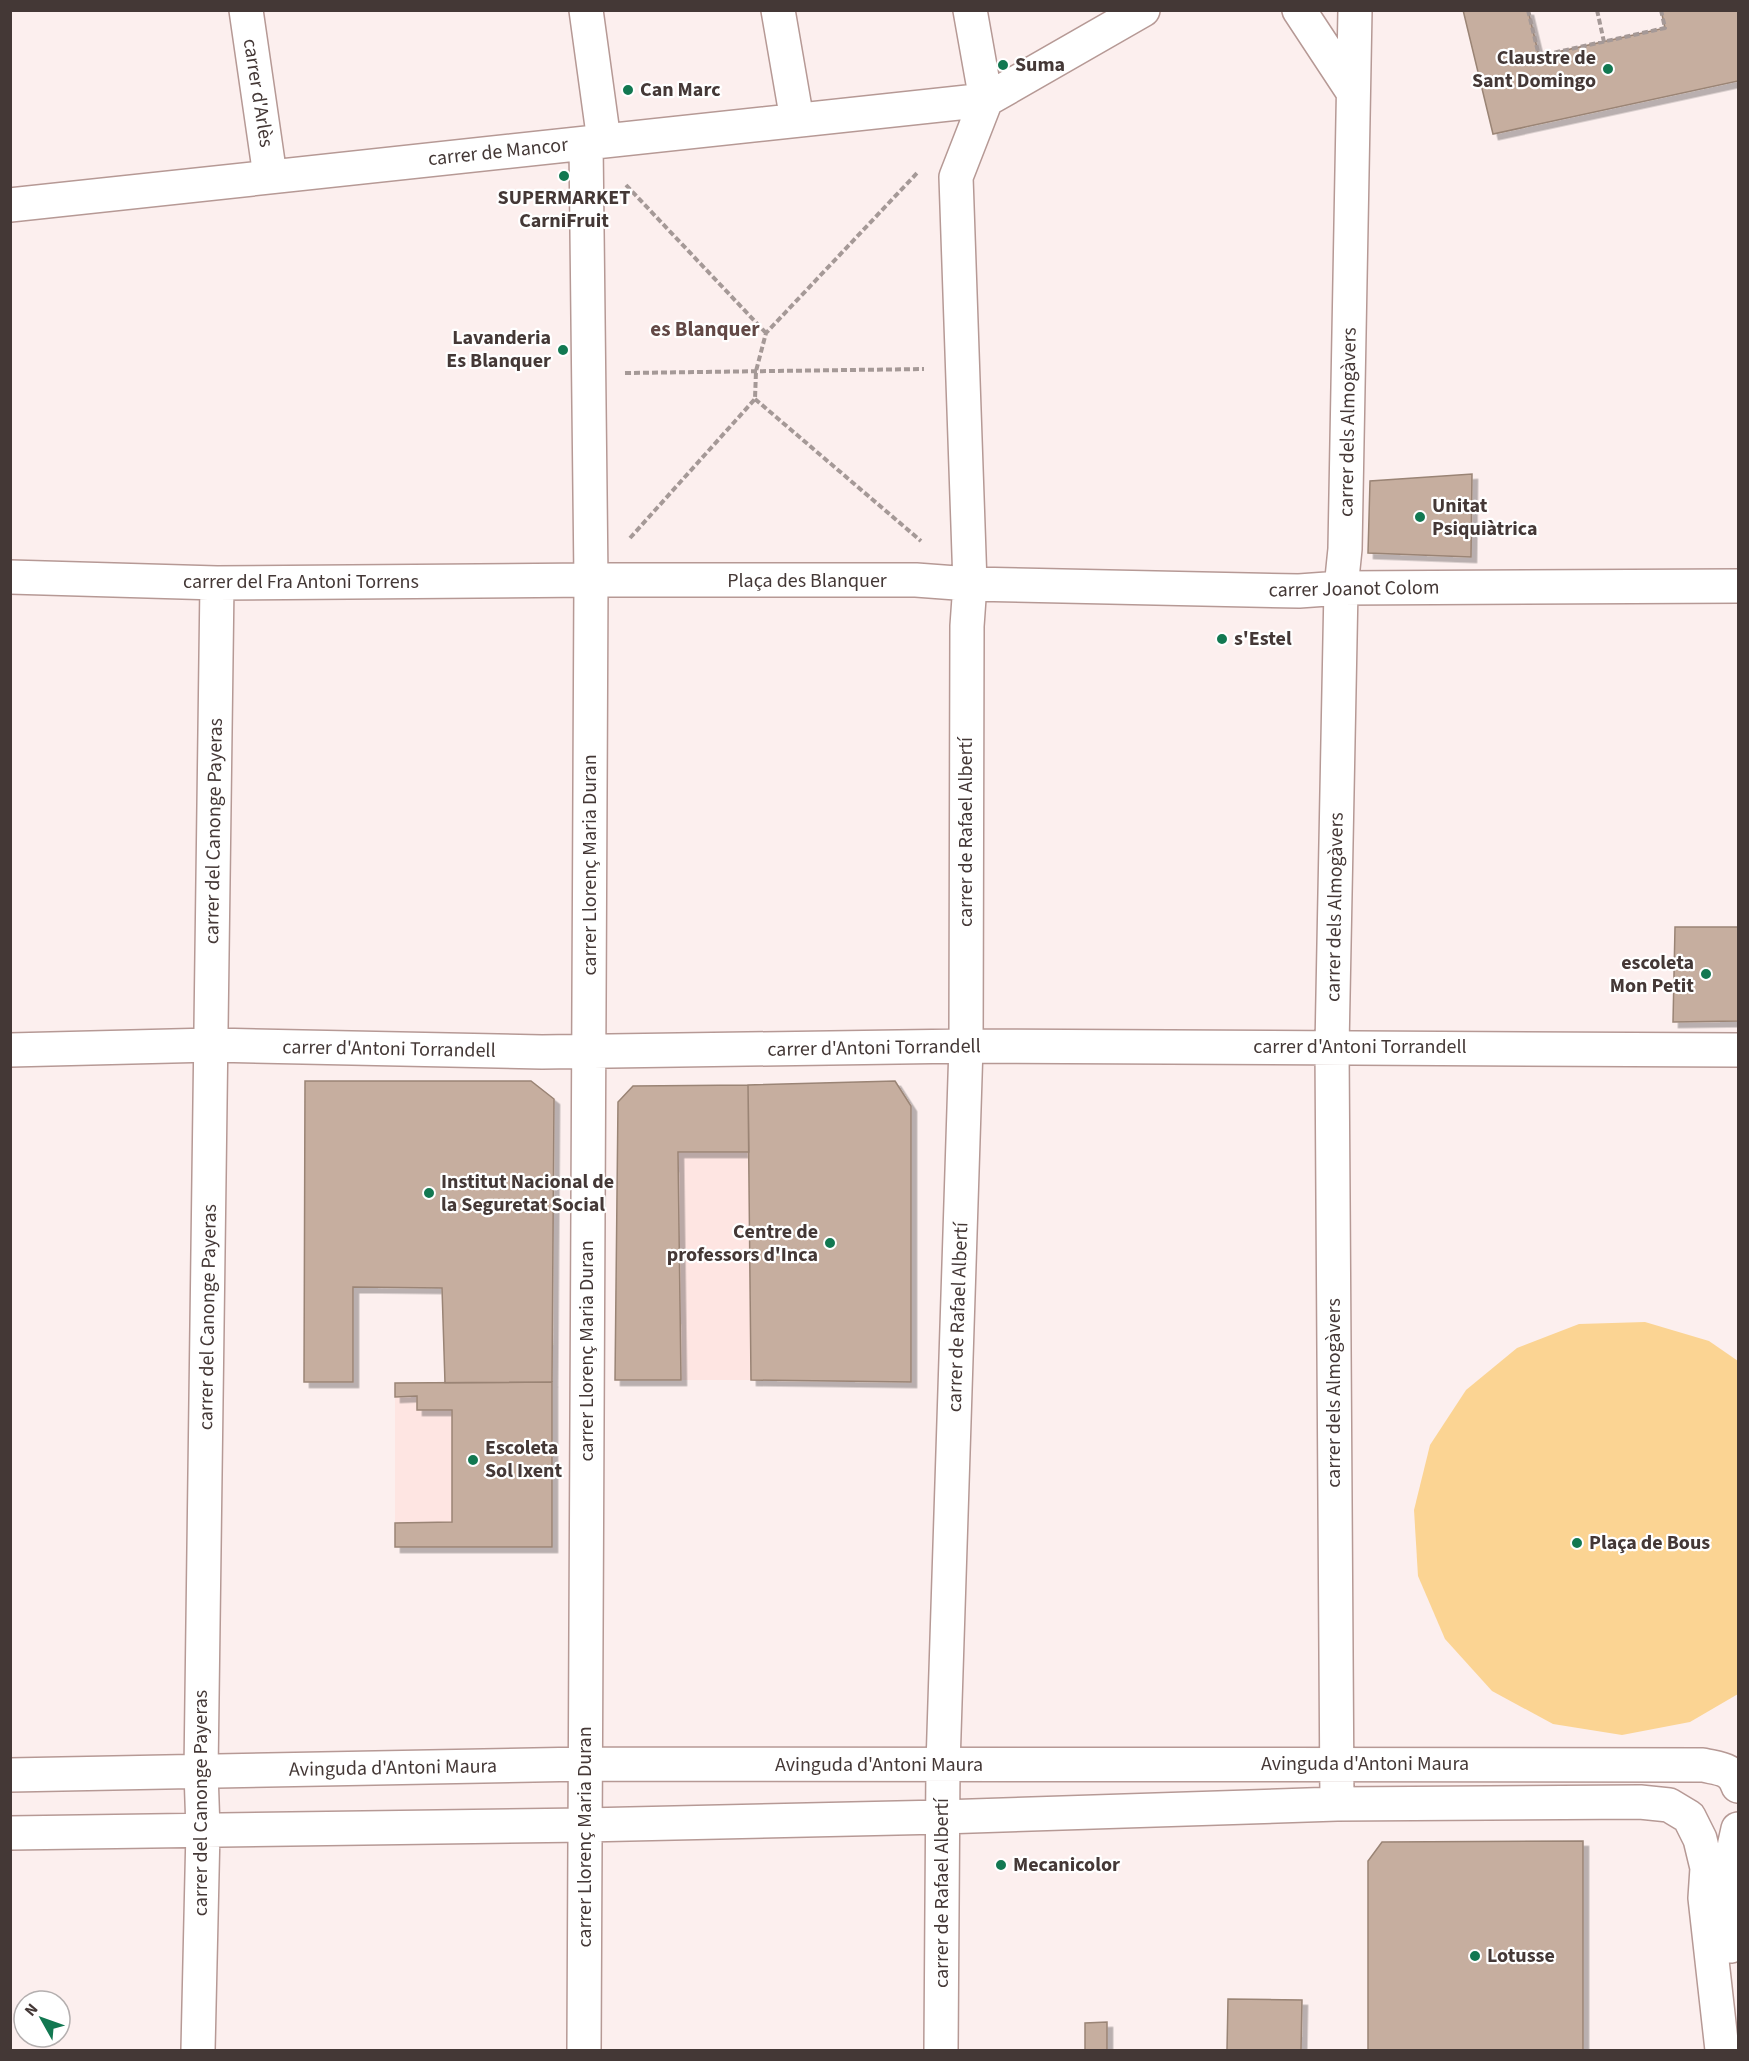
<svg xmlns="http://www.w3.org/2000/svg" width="1749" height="2061" font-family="'Source Sans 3',sans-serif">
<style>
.built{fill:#fee5e2}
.green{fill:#fbd493}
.building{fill:#c6ae9f;stroke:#9a8475;stroke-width:1.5;filter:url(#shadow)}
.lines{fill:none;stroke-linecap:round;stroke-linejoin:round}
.minor-casing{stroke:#b69995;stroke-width:36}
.path{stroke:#a59997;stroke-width:4;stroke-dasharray:6 3;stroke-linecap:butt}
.minor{stroke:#fff;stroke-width:33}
.poi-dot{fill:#127851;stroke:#fff;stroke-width:2}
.labels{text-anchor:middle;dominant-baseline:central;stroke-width:4.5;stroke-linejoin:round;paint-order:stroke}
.poi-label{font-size:20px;font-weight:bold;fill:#443836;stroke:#fff;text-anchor:start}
.street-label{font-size:20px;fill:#443836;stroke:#fff}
.neighbourhood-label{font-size:21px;font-weight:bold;fill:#624845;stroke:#fff}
</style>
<defs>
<filter id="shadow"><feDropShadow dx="5.5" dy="5.5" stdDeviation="0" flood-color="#0004"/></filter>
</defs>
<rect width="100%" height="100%" fill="#fcefee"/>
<path class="built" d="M748,1085L751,1380H615L618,1102L633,1086Z
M395,1383H445L552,1547H395Z"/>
<path class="green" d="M1645,1322L1709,1341L1738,1361V1694L1690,1722L1622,1735L1553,1724L1492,1691L1445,1639L1418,1576L1414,1510L1430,1445L1466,1390L1517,1348L1579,1324Z"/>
<path class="building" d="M1463,10H1528L1539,56L1665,28L1661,10H1738V81L1493,134Z
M1472,474L1471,557L1368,553L1370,481Z
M1675,927H1738V1021L1673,1022Z
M305,1081H531L554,1099L552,1382L445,1383L442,1288L353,1287V1382H304Z
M895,1081L911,1106V1382L751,1380L748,1085Z
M748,1085L749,1152H678L681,1380H615L618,1102L633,1086Z
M552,1382V1547H395V1523L452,1522V1410H417V1396L395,1397V1383Z
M1583,1841V2050H1368V1861L1382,1842Z
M1228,1999L1302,2000L1301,2050H1227Z
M1107,2022V2050H1085V2023Z"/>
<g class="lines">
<defs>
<path id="minor" d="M246,10L270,176
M586,10L604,141
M778,10L797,120
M970,10L986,100
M1299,10L1353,92
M586,143L591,580H916L970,584L956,177L986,100
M10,205L986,100L1143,10
M10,577L217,583L591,580L584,2050
M10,1050L212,1045L542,1052L966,1046L1738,1050
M10,1775L585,1764L1703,1765C1720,1769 1732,1768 1738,1786
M1337,1804L1332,1047L1341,588L1345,549L1355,10
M10,1833L585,1825L942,1817L1337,1804L1640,1802L1669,1805L1689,1817L1700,1839L1707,1868L1705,1898L1722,2050
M1731,1946C1727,1904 1728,1870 1738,1829
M198,2050L203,1830L201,1772L217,583
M941,2050L943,1765L966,1046L967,626L970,584L1299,591L1341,588L1738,586"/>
</defs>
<use href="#minor" class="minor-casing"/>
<path class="path" d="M1528,10L1539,56L1665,28L1661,10
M1597,10L1604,42
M626,185L766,333
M625,373L924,369
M755,399L921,541
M630,538L755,399L756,371L766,333L918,172"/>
<use href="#minor" class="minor"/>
</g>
<g class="poi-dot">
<circle cx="1003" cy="65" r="6"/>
<circle cx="1608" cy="69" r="6"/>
<circle cx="628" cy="90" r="6"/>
<circle cx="564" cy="176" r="6"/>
<circle cx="563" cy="350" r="6"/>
<circle cx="1420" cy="517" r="6"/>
<circle cx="1222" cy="639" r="6"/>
<circle cx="1706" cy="974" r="6"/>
<circle cx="429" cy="1193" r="6"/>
<circle cx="830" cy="1243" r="6"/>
<circle cx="473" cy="1460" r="6"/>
<circle cx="1577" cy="1543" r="6"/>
<circle cx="1001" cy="1865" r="6"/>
<circle cx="1475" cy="1956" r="6"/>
</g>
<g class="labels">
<g class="poi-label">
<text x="1596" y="58" text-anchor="end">Claustre de<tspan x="1596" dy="23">Sant Domingo</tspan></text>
<text x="1015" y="65">Suma</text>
<text x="640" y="90">Can Marc</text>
<text x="564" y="198" text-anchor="middle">SUPERMARKET<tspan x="564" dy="23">CarniFruit</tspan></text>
<text x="551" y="338" text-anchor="end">Lavanderia<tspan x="551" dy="23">Es Blanquer</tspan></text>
<text x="1432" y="506">Unitat<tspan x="1432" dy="23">Psiquiàtrica</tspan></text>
<text x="1234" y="639">s'Estel</text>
<text x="1694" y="963" text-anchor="end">escoleta<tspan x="1694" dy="23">Mon Petit</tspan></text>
<text x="441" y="1182">Institut Nacional de<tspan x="441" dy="23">la Seguretat Social</tspan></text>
<text x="818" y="1232" text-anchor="end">Centre de<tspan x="818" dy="23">professors d'Inca</tspan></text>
<text x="485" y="1448">Escoleta<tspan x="485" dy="23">Sol Ixent</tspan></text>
<text x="1589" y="1543">Plaça de Bous</text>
<text x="1013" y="1865">Mecanicolor</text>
<text x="1487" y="1956">Lotusse</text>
</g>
<g class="street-label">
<text transform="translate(258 93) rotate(81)">carrer d'Arlès</text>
<text transform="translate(498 152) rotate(-6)">carrer de Mancor</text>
<text transform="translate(1348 422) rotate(-89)">carrer dels Almogàvers</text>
<text x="807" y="581">Plaça des Blanquer</text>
<text x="301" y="582">carrer del Fra Antoni Torrens</text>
<text transform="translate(1354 589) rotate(-1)">carrer Joanot Colom</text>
<text transform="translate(214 831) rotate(-89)">carrer del Canonge Payeras</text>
<text transform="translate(966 832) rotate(-90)">carrer de Rafael Albertí</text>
<text transform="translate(590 865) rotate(-90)">carrer Llorenç Maria Duran</text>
<text transform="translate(1335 907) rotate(-89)">carrer dels Almogàvers</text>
<text x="1360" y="1047">carrer d'Antoni Torrandell</text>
<text transform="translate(874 1048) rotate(-1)">carrer d'Antoni Torrandell</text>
<text transform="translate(389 1049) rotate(1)">carrer d'Antoni Torrandell</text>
<text transform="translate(208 1317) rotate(-89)">carrer del Canonge Payeras</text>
<text transform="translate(958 1317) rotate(-88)">carrer de Rafael Albertí</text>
<text transform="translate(587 1351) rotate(-90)">carrer Llorenç Maria Duran</text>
<text transform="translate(1334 1393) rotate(-90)">carrer dels Almogàvers</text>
<text x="1365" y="1764">Avinguda d'Antoni Maura</text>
<text x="879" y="1765">Avinguda d'Antoni Maura</text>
<text transform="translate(393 1768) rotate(-1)">Avinguda d'Antoni Maura</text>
<text transform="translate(201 1803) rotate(-90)">carrer del Canonge Payeras</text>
<text transform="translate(585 1837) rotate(-90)">carrer Llorenç Maria Duran</text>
<text transform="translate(942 1893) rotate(-90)">carrer de Rafael Albertí</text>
</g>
<g class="neighbourhood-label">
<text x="705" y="329">es Blanquer</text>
</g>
</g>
<rect width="1749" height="2061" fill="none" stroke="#443836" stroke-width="24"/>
<g transform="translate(42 2019) rotate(310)"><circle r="28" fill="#ffffff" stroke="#b4afaf" stroke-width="1.5"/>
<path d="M0-4.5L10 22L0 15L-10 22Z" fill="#127851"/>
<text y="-9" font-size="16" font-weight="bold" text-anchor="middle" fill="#443836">N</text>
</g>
</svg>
